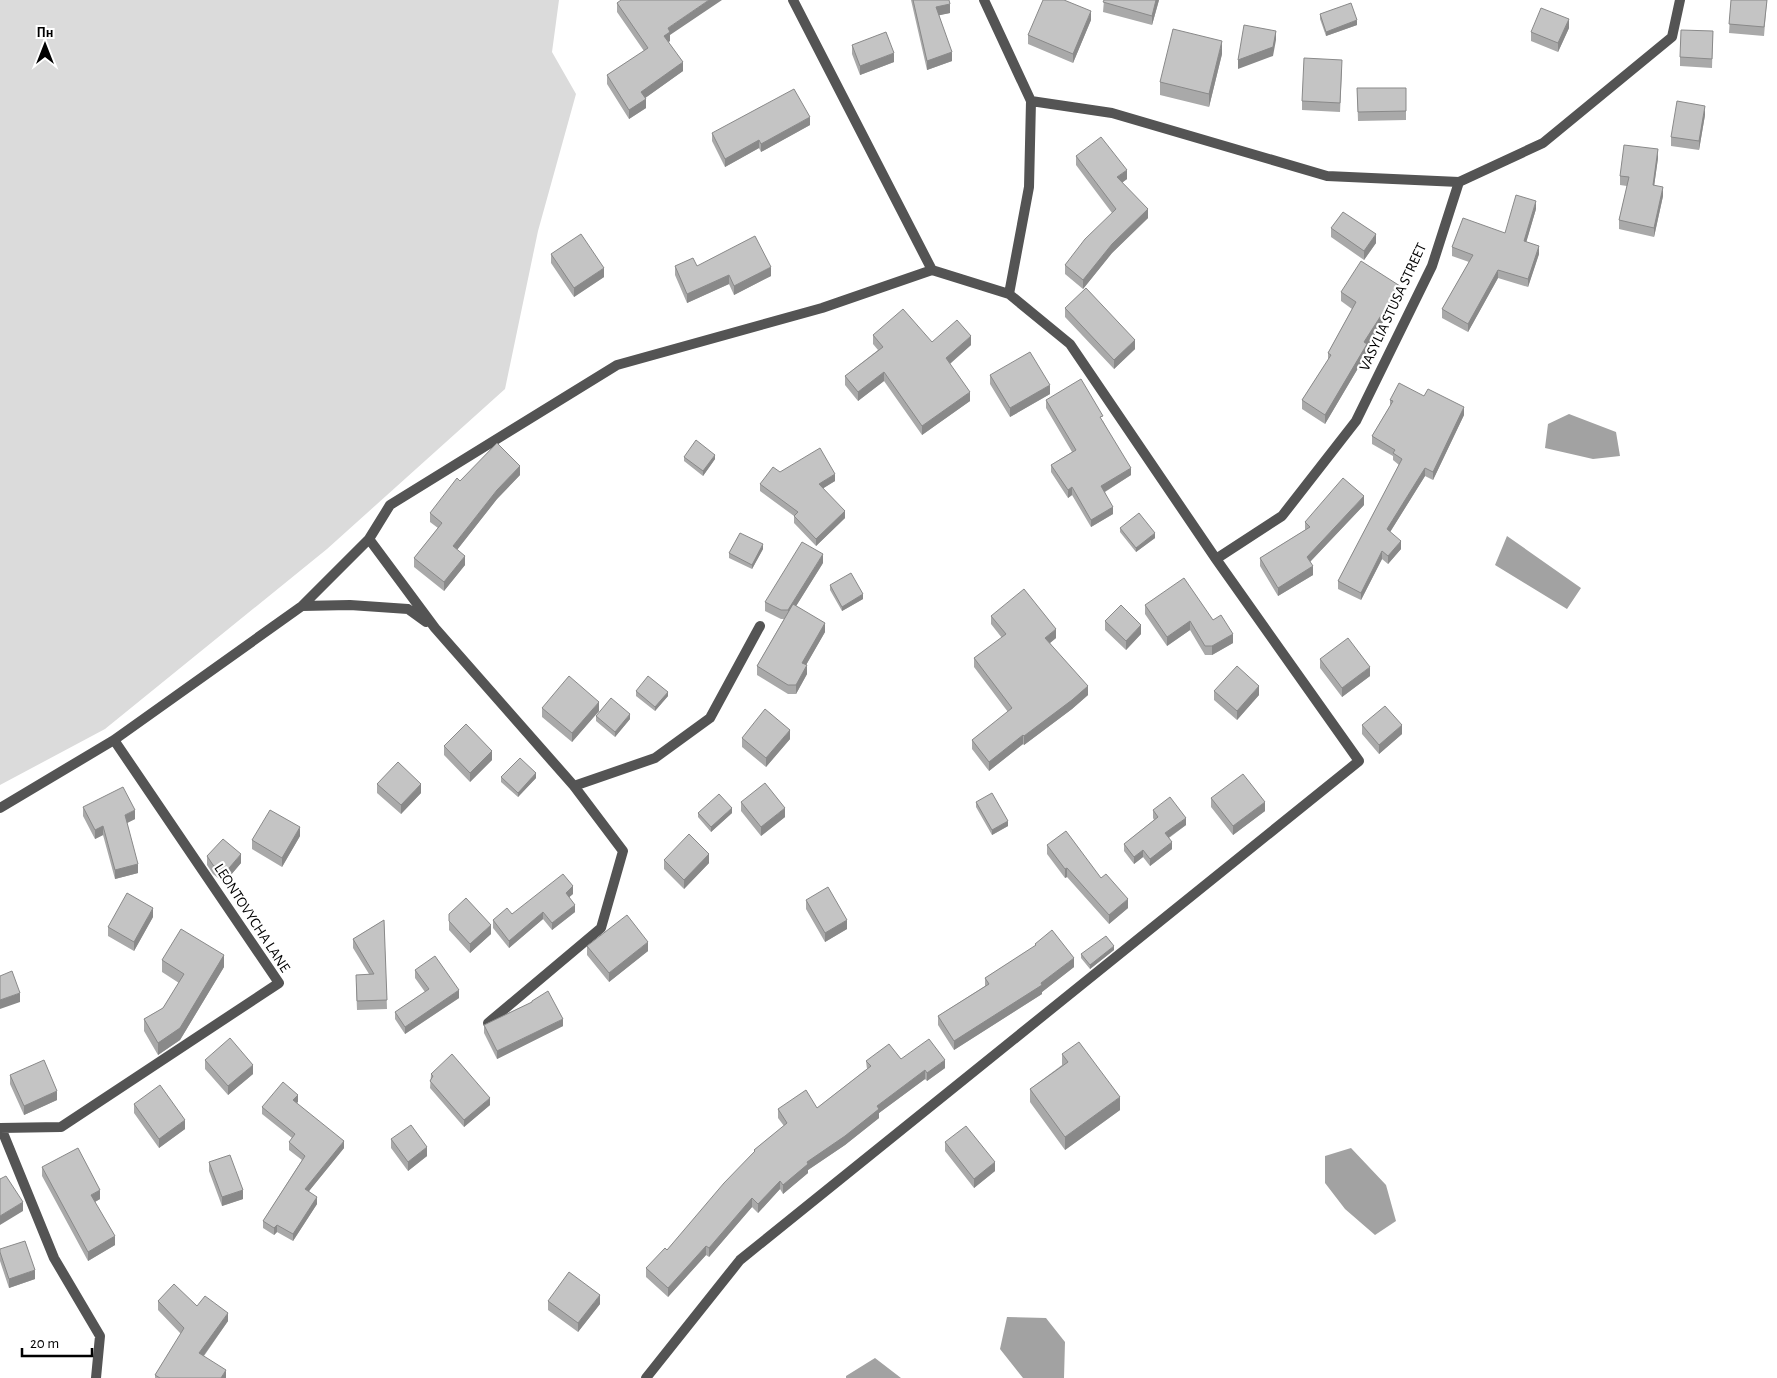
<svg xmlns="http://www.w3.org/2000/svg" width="1777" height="1378" font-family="'Alegreya Sans',sans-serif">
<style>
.green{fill:#dbdbdb}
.water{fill:#a2a2a2}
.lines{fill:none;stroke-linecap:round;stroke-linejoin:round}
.minor{stroke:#545454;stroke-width:10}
.wall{fill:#a9a9a9}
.shaded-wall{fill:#898989}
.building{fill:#c4c4c4;stroke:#898989}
.labels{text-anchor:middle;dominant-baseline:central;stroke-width:4.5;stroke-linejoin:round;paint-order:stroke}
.street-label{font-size:15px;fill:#000;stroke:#fff}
</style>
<rect width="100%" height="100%" fill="#fff"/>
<path class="green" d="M0,0H559L552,52L576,94L538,231L505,389L327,549L105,729L0,785Z"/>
<path class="water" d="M1569,414L1616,432L1620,456L1593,459L1545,448L1548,424Z
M1507,536L1581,588L1567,609L1495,565Z
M1351,1148L1386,1185L1396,1221L1375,1235L1345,1209L1325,1183V1156Z
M1007,1317L1046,1318L1065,1342L1064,1378H1023L1000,1349Z
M875,1358L901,1378H846V1376Z"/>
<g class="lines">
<path class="minor" d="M984,0L1031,101L1029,187L1009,294
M1031,101L1112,113L1327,176L1459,182
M369,539L435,628L574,786L623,851L601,928L488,1023
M1216,559L1282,516L1356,421L1432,266L1459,182L1543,143L1672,37L1680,0
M302,606L350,605L408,609L426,622
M574,786L655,758L710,718L760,626
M0,808L114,740L302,606L369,539L390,505L617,365L822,308L932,270
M0,1128L61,1127L279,983L114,740
M1,1128L54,1258L100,1336L96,1378
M646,1378L740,1260L1359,761L1216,559L1070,344L1009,294L932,270L793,0"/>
</g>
<path class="wall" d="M911,0H949L950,13L939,15L952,61L927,70Z
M1104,0H1159L1152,25L1103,12Z
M1731,0H1767L1764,36L1729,33Z
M617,3L670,35V41L668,42L683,71L645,98L646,108L629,119L607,84V75L644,51L617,12Z
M1320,14L1357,25L1326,36L1320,19Z
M1091,20L1073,63L1028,44V35Z
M1569,28L1558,52L1531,41V32Z
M1713,31L1712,68L1680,66V57Z
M852,45L894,62L860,75L852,54Z
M1222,54L1209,107L1160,95V82Z
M1342,69L1340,112L1302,110V101Z
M1357,88H1406V120L1358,121Z
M1705,115L1699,150L1671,146V137Z
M810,125L761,152L759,148L725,167L712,141V133Z
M1076,156L1127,179L1122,183L1148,218L1112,253L1083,289L1065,274V265L1112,213L1076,165Z
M1658,158L1654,186L1663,196L1654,237L1619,229V220L1627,186L1620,185V176Z
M1536,209L1526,242L1539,254L1528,287L1498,278L1468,332L1442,318V309L1469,262L1452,256V247L1505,233Z
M1331,228L1376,243L1364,260L1331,237Z
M551,254L604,277L574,297L551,263Z
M675,266L771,276L734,295L729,284L687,303L675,275Z
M1341,292L1400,295L1367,347V353L1325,424L1302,409V400L1328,360V353L1352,309L1341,301Z
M1065,308L1135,349L1114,369L1065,317Z
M873,335L932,342L971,345L950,364L970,401L922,435L884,381L858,401L845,385V376L878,350L873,344Z
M990,375L1050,394L1010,417L990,384Z
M1424,396L1464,415L1433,480L1425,476L1390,532L1401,549L1388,564L1382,559L1361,600L1338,589V581L1399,465L1393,460V456L1372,444V436L1390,406V400Z
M1046,400L1103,421L1131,475L1105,492L1113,514L1091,527L1072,495L1068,498L1051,472V465L1072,452L1046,408Z
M684,457L715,459L703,476L684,461Z
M780,472L835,481L823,488L845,518L816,546L794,523V516L760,491V484Z
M520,475L497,499L457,550L465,565L444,591L414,567V558L438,528L430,522V513L460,481Z
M1364,505L1310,562L1313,575L1278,596L1260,566V558L1305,530V522Z
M1120,528L1155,538L1136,552L1120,532Z
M763,549L752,569L729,558V553Z
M823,563L796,606L825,632L806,665L807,674L796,694H788L757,675V666L784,619H781L765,611V602Z
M830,585L863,599L842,611L830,590Z
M1145,605L1213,620L1233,643L1212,655H1205L1190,630L1167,646L1145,614Z
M991,616L1056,638L1050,643L1088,695L1072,709L1024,745L1023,744L989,771L972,749V740L1008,712L974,667V658L1002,638L991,624Z
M1105,621L1141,634L1126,650L1105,630Z
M1320,659L1370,676L1342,697L1320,668Z
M636,691L668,696L655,711L636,696Z
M1214,691L1259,695L1237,720L1214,700Z
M542,708L599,711L572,742L542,717Z
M596,716L630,719L615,737L596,721Z
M1362,725L1402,734L1379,754L1362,734Z
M742,738L790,739L766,767L742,747Z
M444,746L492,760L470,782L444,755Z
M501,777L536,778L518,797L501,782Z
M377,784L421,793L401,814L377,793Z
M1211,798L1265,811L1233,835L1211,807Z
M741,802L785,817L761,836L741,811Z
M976,802L1008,826L992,835L976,807Z
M83,807L135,819L127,823L138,873L115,879L103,835L95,839L83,816Z
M1153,810L1186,825L1169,838L1172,849L1150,866L1143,857L1134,864L1124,851V844L1154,820L1153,818Z
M698,813H732L711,832L698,817Z
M300,836L282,867L252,849V840Z
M1047,845L1128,908L1109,924L1067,877L1065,878L1047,854Z
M207,856L241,863L224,883L213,874L207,865Z
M664,860L709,863L684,889L664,869Z
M573,894L569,897L575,912L552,930L543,919L509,948L493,928V920Z
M806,900L847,929L825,942L806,909Z
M449,914L491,934L470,953L449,930Z
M153,917L134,951L108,936V927Z
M384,920L387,1009L357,1010L356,984L369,974L353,948V939Z
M1035,944L1074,967L1042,992V994L954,1050L938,1025V1016L985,986V978L1035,946Z
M587,946L648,951L609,982L587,955Z
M1114,950L1090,969L1081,958V954Z
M162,960L224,967L180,1040L158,1055L144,1031V1019L163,1008L179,983L162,972Z
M415,970L459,998L405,1034L395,1019V1012L425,992L415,978Z
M532,1001L563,1026L497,1059L484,1033V1025L532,1002Z
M1062,1054L1120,1110L1065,1150L1030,1102V1089L1062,1065Z
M901,1059L945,1068L927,1081L925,1079L879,1113V1118L845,1145L808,1170V1173L783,1194L780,1189L758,1213L752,1207L709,1257L706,1255L668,1297L646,1277V1268L667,1250L754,1152V1150L784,1126L778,1118V1109L817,1108L867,1069L866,1061Z
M205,1060L253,1074L228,1095L205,1069Z
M431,1074L490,1105L464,1127L430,1088Z
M10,1075L57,1100L24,1115L10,1084Z
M298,1102L296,1103L344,1148L309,1191L317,1204L293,1241L277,1232L274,1235L263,1228V1221L302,1160L289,1150V1142L292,1138L262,1114V1107Z
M134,1104L185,1129L159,1148L134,1113Z
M391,1139L427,1156L408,1171L391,1148Z
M945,1142L995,1171L974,1188L945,1151Z
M209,1162L243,1199L222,1206L209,1171Z
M42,1167L100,1199L95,1202L115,1245L88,1261L42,1176Z
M0,1249L35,1279L9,1288L0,1261Z
M158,1301L197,1306L228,1321L204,1356L226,1378H155V1375L181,1334L158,1310Z
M548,1301L600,1304L578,1332L548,1310Z"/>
<path class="shaded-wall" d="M709,0H722L670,35V41L664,45V36L668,28Z
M1156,0H1159L1152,25V16Z
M950,4V13L936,16V7Z
M1091,11V20L1073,63V54Z
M1569,19V28L1558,52V43Z
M1357,20V25L1326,36V32Z
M1276,31V40L1273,56L1238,69V60Z
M1222,41V54L1209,107V94Z
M952,52V61L927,70V61Z
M894,53V62L860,75V66Z
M683,62V71L641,101V92Z
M646,99V108L629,119V110Z
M1705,106V115L1699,150V141Z
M810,117V125L761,152V144Z
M759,140V148L725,167V159Z
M1658,149V158L1653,194V185Z
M1127,170V179L1117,186V177Z
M1663,187V196L1654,237V228Z
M1536,201V209L1524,250V241Z
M1148,209V218L1112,253L1083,289V280L1112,244Z
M1376,234V243L1364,260V251Z
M1539,246V254L1528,287V279Z
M771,267V276L734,295V286Z
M604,268V277L574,297V288Z
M1498,270V278L1468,332V324Z
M729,275V284L687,303V294Z
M1400,286V295L1367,347V353L1325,424V415L1364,342Z
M971,336V345L946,367V358Z
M1135,340V349L1114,369V360Z
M884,372V381L858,401V392Z
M1050,385V394L1010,417V408Z
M970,392V401L922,435V426Z
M1464,407V415L1433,480V472Z
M715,455V459L703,476V471Z
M520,466V475L497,499L453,555V546L497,490Z
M1131,468V475L1101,494V486Z
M1425,468V476L1387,537V529Z
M835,474V481L819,491V484Z
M1072,487V495L1068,498V490Z
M1364,496V505L1307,565V557Z
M1113,507V514L1091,527V520Z
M845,511V518L816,546V539Z
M1155,533V538L1136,552V548Z
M1401,541V549L1388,564V556Z
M763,544V549L752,569V565Z
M1382,551V559L1361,600V593Z
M823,554V563L788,619V610Z
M465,556V565L444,591V582Z
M1313,566V575L1278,596V588Z
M863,594V599L842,611V607Z
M1190,621V630L1167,646V637Z
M825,623V632L802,672V663Z
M1141,625V634L1126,650V641Z
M1056,629V638L1045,647V638Z
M1233,634V643L1212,655V646Z
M807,665V674L796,694V685Z
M1370,667V676L1342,697V688Z
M1088,686V695L1072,709L1024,745V736Z
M1259,686V695L1237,720V711Z
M668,692V696L655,711V707Z
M599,702V711L572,742V733Z
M630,714V719L615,737V732Z
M1402,725V734L1379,754V745Z
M790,730V739L766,767V758Z
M1023,735V744L989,771V762Z
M492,751V760L470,782V773Z
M536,773V778L518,797V793Z
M421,784V793L401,814V805Z
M1265,802V811L1233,835V826Z
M732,808V813L711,832V827Z
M785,808V817L761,836V827Z
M135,810V819L125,824V815Z
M1186,818V825L1165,840V833Z
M1008,821V826L992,835V830Z
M103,826V835L95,839V830Z
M300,827V836L282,867V858Z
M1172,842V849L1150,866V859Z
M1143,850V857L1134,864V857Z
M241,854V863L224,883V874Z
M709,854V863L684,889V880Z
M138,864V873L115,879V870Z
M1067,868V877L1065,878V869Z
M573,886V894L566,900V893Z
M1128,899V908L1109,924V915Z
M575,905V912L552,930V923Z
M153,908V917L134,951V942Z
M543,912V919L509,948V941Z
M847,920V929L825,942V933Z
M491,925V934L470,953V944Z
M648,942V951L609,982V973Z
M1114,946V950L1090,969V965Z
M224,955V967L180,1040L158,1055V1043Z
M1074,958V967L1042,992V994L954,1050V1041L1041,983Z
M459,990V998L405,1034V1027Z
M20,993V1002L0,1009V1000Z
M563,1019V1026L497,1059V1051Z
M945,1060V1068L927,1081V1073Z
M253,1065V1074L228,1095V1086Z
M925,1070V1079L879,1113V1118L845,1145L808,1170V1173L783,1194V1185L807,1162L877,1106Z
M57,1091V1100L24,1115V1106Z
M298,1095V1102L293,1107V1100Z
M1120,1097V1110L1065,1150V1137Z
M490,1098V1105L464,1127V1120Z
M185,1120V1129L159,1148V1139Z
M344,1141V1148L305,1196V1189Z
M427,1147V1156L408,1171V1162Z
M995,1162V1171L974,1188V1179Z
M780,1181V1189L758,1213V1204Z
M100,1190V1199L91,1204V1195Z
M243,1190V1199L222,1206V1197Z
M317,1197V1204L293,1241V1234Z
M752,1198V1207L709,1257V1248Z
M23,1202V1211L0,1225V1216Z
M277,1225V1232L274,1235V1228Z
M115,1236V1245L88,1261V1252Z
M706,1246V1255L668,1297V1288Z
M35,1270V1279L9,1288V1279Z
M600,1295V1304L578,1332V1323Z
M228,1313V1321L199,1362V1353Z
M226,1370V1378H221Z"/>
<path class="building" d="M621,0H709L668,28L670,32L664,36L683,62L641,92L646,99L629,110L607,75L648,48L617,3Z
M913,0H949L950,4L936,7L952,52L927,61Z
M1043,0H1064L1091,11L1073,54L1028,35Z
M1104,0H1156L1152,16L1103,2Z
M1731,0H1767L1764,27L1729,24Z
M1351,3L1357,20L1326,32L1320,14Z
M1541,8L1569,19L1558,43L1531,32Z
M1244,25L1276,31L1273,47L1238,60Z
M1173,29L1222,41L1209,94L1160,82Z
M1681,30L1713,31L1712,59L1680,57Z
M886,32L894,53L860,66L852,45Z
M1304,58L1342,60L1340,103L1302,101Z
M1357,88H1406V111L1358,112Z
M794,89L810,117L761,144L759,140L725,159L712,133Z
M1677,101L1705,106L1699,141L1671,137Z
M1101,137L1127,170L1117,177L1148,209L1112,244L1083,280L1065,265L1085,239L1116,209L1076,156Z
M1624,145L1658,149L1653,185L1663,187L1654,228L1619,220L1629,177L1620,176Z
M1516,195L1536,201L1524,241L1539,246L1528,279L1498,270L1468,324L1442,309L1473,255L1452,247L1463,218L1505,233Z
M1343,212L1376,234L1364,251L1331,228Z
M581,234L604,268L574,288L551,254Z
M755,236L771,267L734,286L729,275L687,294L675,266L693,258L697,266Z
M1361,261L1400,286L1364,342L1367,344L1325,415L1302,400L1331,355L1328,353L1356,302L1341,292Z
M1086,288L1135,340L1114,360L1065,308Z
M903,309L932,342L957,320L971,336L946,358L970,392L922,426L884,372L858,392L845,376L883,347L873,335Z
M1030,352L1050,385L1010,408L990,375Z
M1081,379L1103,416L1100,417L1131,468L1101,486L1113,507L1091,520L1072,487L1068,490L1051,465L1076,450L1046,400Z
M1399,383L1424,396L1428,389L1464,407L1433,472L1425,468L1387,529L1401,541L1388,556L1382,551L1361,593L1338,581L1402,459L1393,453L1395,450L1372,436L1393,401L1390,400Z
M696,440L715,455L703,471L684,457Z
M497,443L520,466L497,490L453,546L465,556L444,582L414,558L442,523L430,513L457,478L460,481Z
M820,448L835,474L819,484L845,511L816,539L794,516L798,512L760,484L773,467L780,472Z
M1343,478L1364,496L1307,557L1313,566L1278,588L1260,558L1310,527L1305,522Z
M1139,513L1155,533L1136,548L1120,528Z
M740,533L763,544L752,565L729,553Z
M802,542L823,554L788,610H781L765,602Z
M851,573L863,594L842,607L830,585Z
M1184,578L1213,620L1221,615L1233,634L1212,646H1205L1190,621L1167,637L1145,605Z
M1024,589L1056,629L1045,638L1088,686L1072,700L1024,736L1023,735L989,762L972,740L1012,708L974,658L1006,634L991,616Z
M793,604L825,623L802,663L807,665L796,685H788L757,666Z
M1121,605L1141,625L1126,641L1105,621Z
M1348,638L1370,667L1342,688L1320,659Z
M1237,666L1259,686L1237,711L1214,691Z
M569,676L599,702L572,733L542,708Z
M648,676L668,692L655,707L636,691Z
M611,698L630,714L615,732L596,716Z
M1385,706L1402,725L1379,745L1362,725Z
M765,709L790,730L766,758L742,738Z
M466,724L492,751L470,773L444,746Z
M520,758L536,773L518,793L501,777Z
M398,762L421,784L401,805L377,784Z
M1243,774L1265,802L1233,826L1211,798Z
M765,783L785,808L761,827L741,802Z
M123,787L135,810L125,815L138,864L115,870L103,826L95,830L83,807Z
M992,793L1008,821L992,830L976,802Z
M719,794L732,808L711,827L698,813Z
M1170,797L1186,818L1165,833L1172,842L1150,859L1143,850L1134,857L1124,844L1158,817L1153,810Z
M270,810L300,827L282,858L252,840Z
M1066,831L1101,878L1106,874L1128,899L1109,915L1067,868L1065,869L1047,845Z
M689,834L709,854L684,880L664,860Z
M223,839L241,854L224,874L213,865L207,856Z
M563,874L573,886L566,893L575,905L552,923L543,912L509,941L493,920L507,908L512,914Z
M828,887L847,920L825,933L806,900Z
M127,893L153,908L134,942L108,927Z
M466,898L491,925L470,944L449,921V914Z
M627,915L648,942L609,973L587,946Z
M384,920L387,1000L357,1001L356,975L374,974L353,939Z
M181,929L224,955L180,1028L158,1043L144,1019L163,1008L184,974L162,960Z
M1052,930L1074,958L1041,983L1042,985L954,1041L938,1016L989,984L985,978L1036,945L1035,944Z
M1106,936L1114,946L1090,965L1081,954Z
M435,956L459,990L405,1027L395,1012L429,989L415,970Z
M12,971L20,993L0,1000V976Z
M548,991L563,1019L497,1051L484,1025L532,1002V1001Z
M230,1038L253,1065L228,1086L205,1060Z
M929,1039L945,1060L927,1073L925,1070L877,1106L879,1109L845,1136L807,1162L808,1164L783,1185L780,1181L758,1204L752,1198L709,1248L706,1246L668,1288L646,1268L665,1248L667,1250L724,1183L755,1151L754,1150L787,1123L778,1109L806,1090L817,1108L871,1066L866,1061L889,1044L901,1059Z
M1079,1042L1120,1097L1065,1137L1030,1089L1068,1062L1062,1054Z
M452,1054L490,1098L464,1120L430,1081L433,1076L431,1074Z
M44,1060L57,1091L24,1106L10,1075Z
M283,1082L298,1095L293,1100L344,1141L305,1189L317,1197L293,1234L277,1225L274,1228L263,1221L305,1156L289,1142L295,1134L262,1107Z
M160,1085L185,1120L159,1139L134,1104Z
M411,1125L427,1147L408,1162L391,1139Z
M966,1126L995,1162L974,1179L945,1142Z
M78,1148L100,1190L91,1195L115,1236L88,1252L42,1167Z
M230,1155L243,1190L222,1197L209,1162Z
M6,1176L23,1202L0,1216V1179Z
M25,1241L35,1270L9,1279L0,1252V1249Z
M569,1272L600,1295L578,1323L548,1301Z
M174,1284L197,1306L205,1296L228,1313L199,1353L226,1370L221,1378H160L155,1375L184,1328L158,1301Z"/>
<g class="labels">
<g class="street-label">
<text transform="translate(1393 307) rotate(-65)">VASYLIA STUSA STREET</text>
<text transform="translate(252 918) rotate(57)">LEONTOVYCHA LANE</text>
</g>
</g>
<g transform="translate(45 45)" stroke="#ffffff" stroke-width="4" paint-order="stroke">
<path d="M0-4L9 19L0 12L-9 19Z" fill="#000000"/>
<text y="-8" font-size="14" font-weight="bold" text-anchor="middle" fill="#000000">Пн</text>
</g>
<path d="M22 1348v8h70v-8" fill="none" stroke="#000000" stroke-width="2.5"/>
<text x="30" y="1348" font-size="15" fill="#000000" stroke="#ffffff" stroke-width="4" paint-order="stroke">20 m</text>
</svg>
